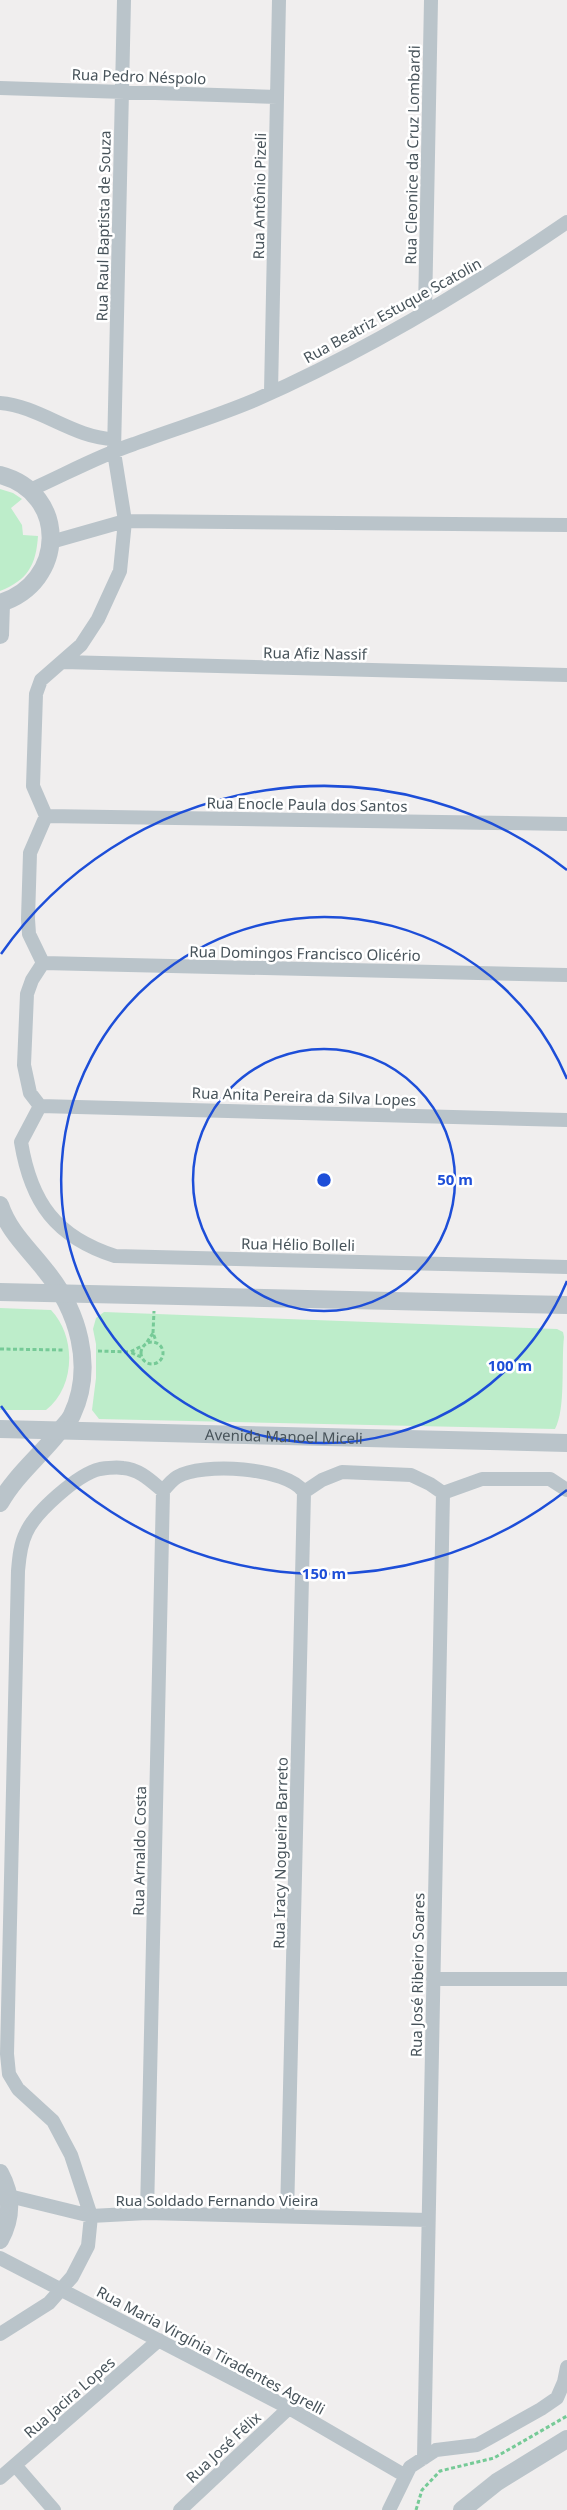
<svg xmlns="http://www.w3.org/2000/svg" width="567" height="2510" font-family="'Noto Sans',sans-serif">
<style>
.green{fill:#bdedca}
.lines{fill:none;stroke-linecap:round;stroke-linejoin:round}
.path{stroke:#76ca97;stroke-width:3;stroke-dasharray:4 2.5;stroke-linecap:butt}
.minor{stroke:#bac4ca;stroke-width:14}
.tertiary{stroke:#bac4ca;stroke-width:18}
.ring{fill:none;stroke:#1d4ed8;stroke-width:2.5}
.labels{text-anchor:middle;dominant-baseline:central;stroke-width:5;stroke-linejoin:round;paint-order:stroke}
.street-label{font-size:15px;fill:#47535a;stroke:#fff}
.centre{fill:#1d4ed8;stroke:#fff;stroke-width:2.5}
.ring-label{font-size:15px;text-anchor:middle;font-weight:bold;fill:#1d4ed8;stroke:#fff;stroke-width:5;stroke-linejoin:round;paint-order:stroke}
</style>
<rect width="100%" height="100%" fill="#f0eeee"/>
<path class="green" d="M0,489L13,493L22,499L11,508L22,525L23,535L38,536C36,565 28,580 0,591Z
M0,1308L51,1310C77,1337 75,1388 46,1410H0Z
M104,1312L557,1329L563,1332L564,1337C561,1363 566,1409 555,1429L99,1419L92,1410L96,1378V1344L93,1329L96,1318Z"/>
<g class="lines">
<path class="path" d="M153,1333L154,1311
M141 1353a11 11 0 1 1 22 0a11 11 0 1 1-22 0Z
M147,1342L153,1333L156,1341
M0,1349L65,1350
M98,1351L130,1352
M141,1357L130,1352L142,1346
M416,2510L422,2490L440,2471L494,2458L567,2416"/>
<path class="minor" d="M124,0L114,452L125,521L120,571L98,619L81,645L41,680L36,694L33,786L46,816L30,853L28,919L29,934L43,963L32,980L27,994L24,1065L30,1093L40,1106L21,1142C31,1203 56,1237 115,1256L567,1267
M0,88L277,97
M425,311L431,0
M271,392L279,0
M0,403C40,406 73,438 114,439
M30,490C64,475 98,456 134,444C174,429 215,417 255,400C364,352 468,290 567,222
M51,542L125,521L567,525
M63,662L567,675
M46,816L567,824
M43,963L567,975
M40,1106L567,1120
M433,1979H567
M9,2196L91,2216L147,2213L428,2220
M147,2213L163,1491
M287,2216L304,1492
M0,2258L289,2408L404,2475
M0,2334L49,2303L72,2277L88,2246L91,2216L71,2155L53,2121L18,2089L9,2074L7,2054L18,1571C19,1559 20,1545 26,1533C35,1512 78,1474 100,1469C107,1468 117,1467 123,1468C139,1469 151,1481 163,1491C167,1486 172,1480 177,1477C202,1462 287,1467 304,1492L322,1480L342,1472L411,1475L430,1484L443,1493L482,1479H550L567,1490
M424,2458L443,1493
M15,2465L54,2510
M0,2478L159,2340
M180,2510L289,2408
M389,2510L410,2467L436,2450L477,2445L541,2409L557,2398L564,2382L567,2367"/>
<g class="tertiary">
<path d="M0,475C69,493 66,583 0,603"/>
<path d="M0,635L1,603"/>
<path d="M0,1205C9,1232 29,1249 45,1270C78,1310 95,1366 72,1415C69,1422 62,1427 58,1433C39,1457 15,1476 0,1503"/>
<path d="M0,1292L567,1305"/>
<path id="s1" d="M0,1429L567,1443"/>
<path d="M0,2173C12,2195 12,2218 0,2240"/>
<path d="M462,2510L497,2482L567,2439"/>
</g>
</g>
<g class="ring">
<circle cx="324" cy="1180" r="131"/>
<path d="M567 1281A263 263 0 1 1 567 1079"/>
<path d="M567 1490A394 394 0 0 1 1 1406M1 954A394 394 0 0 1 567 870"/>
</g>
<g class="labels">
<g class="street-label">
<text transform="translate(139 76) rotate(2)">Rua Pedro Néspolo</text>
<text transform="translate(412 155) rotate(-89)">Rua Cleonice da Cruz Lombardi</text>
<text transform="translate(259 196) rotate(-89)">Rua Antônio Pizeli</text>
<text transform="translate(103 226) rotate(-89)">Rua Raul Baptista de Souza</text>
<text transform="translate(392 310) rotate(-29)">Rua Beatriz Estuque Scatolin</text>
<text transform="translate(315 653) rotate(1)">Rua Afiz Nassif</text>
<text transform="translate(307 804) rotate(1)">Rua Enocle Paula dos Santos</text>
<text transform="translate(305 953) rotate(1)">Rua Domingos Francisco Olicério</text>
<text transform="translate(304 1096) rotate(2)">Rua Anita Pereira da Silva Lopes</text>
<text transform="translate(298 1244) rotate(1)">Rua Hélio Bolleli</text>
<text stroke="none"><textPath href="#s1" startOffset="284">Avenida Manoel Miceli</textPath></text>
<text transform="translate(139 1851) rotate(-89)">Rua Arnaldo Costa</text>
<text transform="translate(280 1853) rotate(-89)">Rua Iracy Nogueira Barreto</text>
<text transform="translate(417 1975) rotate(-89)">Rua José Ribeiro Soares</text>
<text x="217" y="2200">Rua Soldado Fernando Vieira</text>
<text transform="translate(211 2350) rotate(28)">Rua Maria Virgínia Tiradentes Agrelli</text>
<text transform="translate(69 2397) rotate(-41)">Rua Jacira Lopes</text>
<text transform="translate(223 2447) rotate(-43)">Rua José Félix</text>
</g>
</g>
<circle cx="324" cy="1180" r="8" class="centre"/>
<g class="ring-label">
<text x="455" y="1185">50 m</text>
<text x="510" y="1371">100 m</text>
<text x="324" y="1579">150 m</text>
</g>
</svg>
